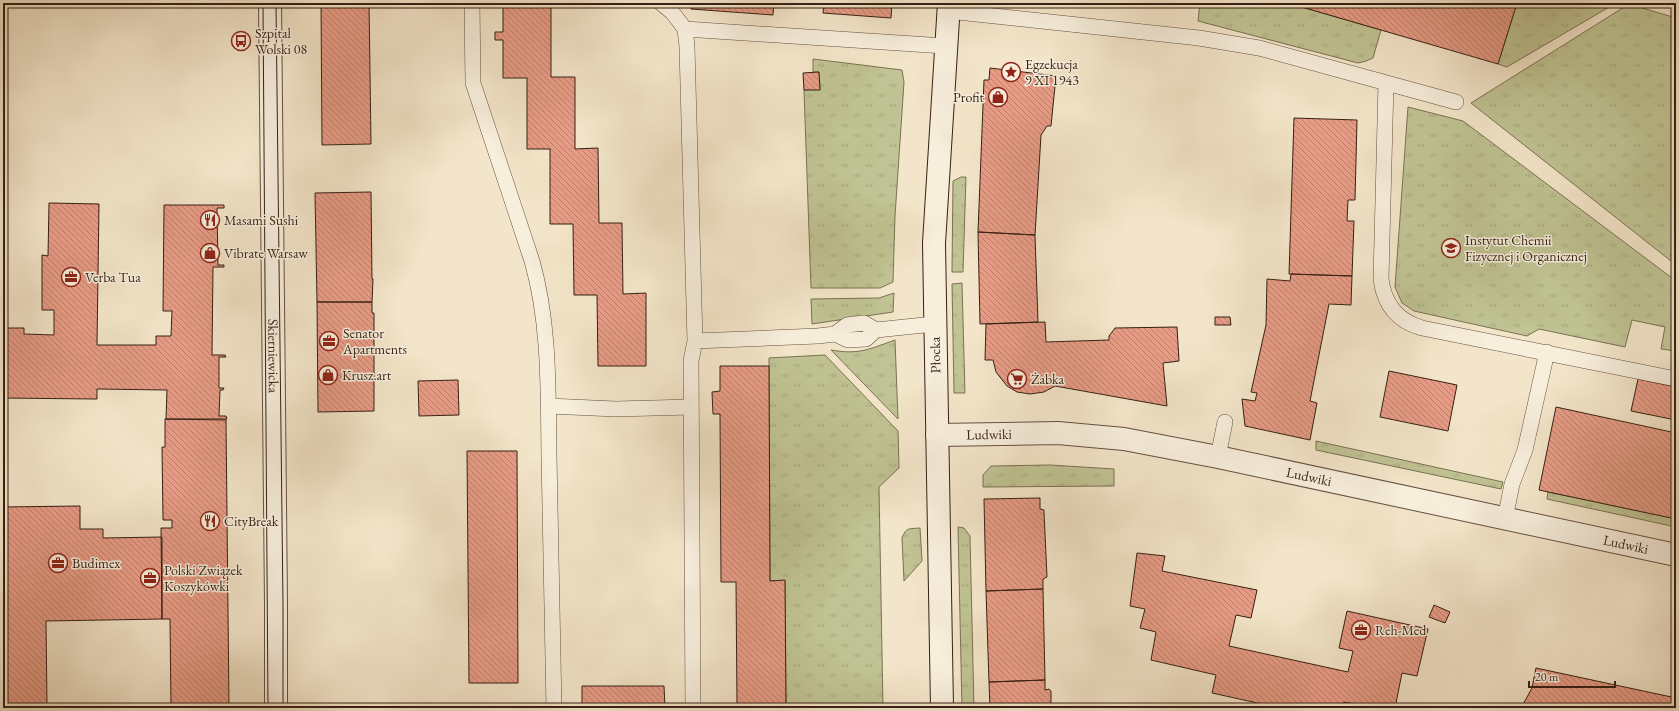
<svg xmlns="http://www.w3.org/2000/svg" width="1679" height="711" font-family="'EB Garamond',serif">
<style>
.grass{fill:url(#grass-tufts);stroke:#7b7154}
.building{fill:url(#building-back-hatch);stroke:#361f14}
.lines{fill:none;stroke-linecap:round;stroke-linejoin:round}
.lane-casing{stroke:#655041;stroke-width:16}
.street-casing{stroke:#655041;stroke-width:24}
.secondary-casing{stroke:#361f14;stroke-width:24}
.lane{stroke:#f7eedc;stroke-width:15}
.street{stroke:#f7eedc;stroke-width:22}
.secondary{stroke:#f7eedc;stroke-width:22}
.tram{stroke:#361f14;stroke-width:1}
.labels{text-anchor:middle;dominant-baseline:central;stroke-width:3;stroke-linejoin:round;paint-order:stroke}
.poi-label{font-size:14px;fill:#361f14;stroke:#f7eedc;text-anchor:start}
.street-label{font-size:14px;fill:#361f14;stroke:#f7eedc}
</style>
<defs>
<pattern id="grass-tufts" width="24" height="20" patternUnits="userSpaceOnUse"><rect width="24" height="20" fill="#c0c393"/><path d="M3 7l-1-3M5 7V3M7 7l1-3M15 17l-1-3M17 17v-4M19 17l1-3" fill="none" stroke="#a6a77e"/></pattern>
<pattern id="building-back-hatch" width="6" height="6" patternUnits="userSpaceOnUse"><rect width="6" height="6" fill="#e89c86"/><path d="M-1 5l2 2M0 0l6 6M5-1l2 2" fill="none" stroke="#bd7f6c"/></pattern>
</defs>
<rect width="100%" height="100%" fill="#f3e5c9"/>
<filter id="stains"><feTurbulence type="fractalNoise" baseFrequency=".005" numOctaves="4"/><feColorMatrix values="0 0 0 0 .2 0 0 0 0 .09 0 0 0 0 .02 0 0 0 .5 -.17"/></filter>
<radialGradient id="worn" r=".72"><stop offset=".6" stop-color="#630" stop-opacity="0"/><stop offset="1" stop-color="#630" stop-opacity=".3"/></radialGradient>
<path class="grass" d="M1200,3H1288L1381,30L1373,58L1366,61L1358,63L1198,21Z
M1517,3H1616L1507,67L1498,64Z
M1629,4L1676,18V265L1471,103Z
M813,59L902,70L904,82L895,216L893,282L880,288H811L804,90L820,89L819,72H813Z
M1408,107L1463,121L1676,281V351L1661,349L1665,327L1632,320L1625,347L1539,329L1527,336L1414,311L1402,303L1395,287Z
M961,177H966L963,272H952L953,181Z
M962,283L965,393H954L952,284Z
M894,293L893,312L812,324L811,299L879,298Z
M895,340L898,419L831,350C860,355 869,349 895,340Z
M825,355L898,431L899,468L879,487L883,708H786L785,581H770L769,358Z
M1316,441L1503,482L1501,489L1316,450Z
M1050,465L1114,469V486L983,487V475L991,466Z
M1548,492L1676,519V527L1547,499Z
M958,527L964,528L970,536L974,708H962Z
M920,528L922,561L904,581L902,538C906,527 909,529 920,528Z"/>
<path class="building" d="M321,3H369L371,144L322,145Z
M503,3H551V77H575V149L598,148L599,223H622L623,294L646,293V366H598L597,295H574L573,224H550V149H527V78H503V40H495V32H503Z
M691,3H774L773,15L691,9Z
M824,3H892L891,18L823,13Z
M1288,3H1517L1498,64Z
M990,68L1056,76L1051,126H1047L1041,135L1035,235L978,232L984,80H989Z
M819,72L820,90H804L803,73Z
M1294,118L1357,120L1355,200H1348L1347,221H1354L1352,276L1289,274Z
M371,192L372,279H373L372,302H317L315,193Z
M49,203L99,204L97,345H156V336H171L172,311H163L164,205H224V208H217L218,265H224V267H213L212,355H225L226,357H219V388H224L223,390H220L219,416H226L227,419H166L167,390L97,389V399H94L3,398V328H24V334L54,335V310H42V255L48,256Z
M978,232L1035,235L1038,322L980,324Z
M1291,274L1352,276L1351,305L1329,304L1310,401L1317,403L1310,440L1245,426L1242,399L1255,401L1257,393L1251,392L1266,325L1267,279L1290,281Z
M317,302H372V313H374V411L318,412Z
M1215,317H1230L1231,325H1215Z
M1045,322L1046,342L1109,340V336L1115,328L1177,327L1179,361L1163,363L1167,406L1055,386L1044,392L1030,394L1017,392L1007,386L996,372L993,360H985L986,324Z
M720,366H769L770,581L785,580L786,708H737L736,582H721L720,414H713L712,392L720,391Z
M1389,371L1457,385L1448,431L1380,417Z
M1638,379L1676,387V420L1631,411Z
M458,380L459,415L419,416L418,381Z
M1556,407L1676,433V519L1539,490Z
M165,419L226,420L229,708H171L170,619H162L161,528H172V520H163L162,447H165Z
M467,451H517L518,683H469Z
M1040,498V509L1044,510V512L1047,577L1043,579V589L986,591L984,499Z
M80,506V529H103V538L162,537V619L46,621L47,708H3V507Z
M1137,553L1165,556L1162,571L1257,590L1251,618L1236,615L1229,646L1348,672L1353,651L1339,648L1347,611L1428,629L1417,676L1402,673L1395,708H1373L1344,702L1342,708H1280L1212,693L1216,675L1151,660L1156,632L1140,628L1145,609L1130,606Z
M1043,589L1045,680L989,682L986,591Z
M1434,605L1450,612L1445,623L1429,617Z
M1536,668L1676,698V708H1521L1532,688Z
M1045,680V690L1049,689L1051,691V708H990L989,682Z
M582,686H664L665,708H582Z"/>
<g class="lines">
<defs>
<path id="lane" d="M472,3L473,83L532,261C550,324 548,392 549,456C551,540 553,624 554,708
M661,3L672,12L685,29L687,47L695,341
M948,11L1199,38L1259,48L1456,102
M685,29L945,46
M1386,83L1381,279C1384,304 1397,321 1422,328L1676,379
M835,334L848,340L866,339L876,330L934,324
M548,406L616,409L691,407
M1218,457L1225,422
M1505,519L1512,484L1525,450L1547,352
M693,708L691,361L695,341L818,336L835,334L847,325L864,323L876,330"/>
<g id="street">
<path id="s1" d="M270,3L276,604V708"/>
<path id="s2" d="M937,435L1058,433L1124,439L1218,457L1676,555"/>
</g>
<path id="secondary" d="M942,708L934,243L949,3"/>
</defs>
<use href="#lane" class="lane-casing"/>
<use href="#street" class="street-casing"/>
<use href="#secondary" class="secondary-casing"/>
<use href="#lane" class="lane"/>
<use href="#street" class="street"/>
<use href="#secondary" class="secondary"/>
<path class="tram" d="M263,3L268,708
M276,3L283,605V708"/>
</g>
<defs>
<symbol id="bus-ring" viewBox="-11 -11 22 22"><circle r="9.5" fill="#f7eedc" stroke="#8f2418" stroke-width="1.5"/><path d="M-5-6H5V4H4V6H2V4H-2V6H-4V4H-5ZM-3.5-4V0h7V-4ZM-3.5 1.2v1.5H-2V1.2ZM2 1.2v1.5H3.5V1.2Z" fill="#8f2418"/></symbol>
<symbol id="sight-ring" viewBox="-11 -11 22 22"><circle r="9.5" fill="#f7eedc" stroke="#8f2418" stroke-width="1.5"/><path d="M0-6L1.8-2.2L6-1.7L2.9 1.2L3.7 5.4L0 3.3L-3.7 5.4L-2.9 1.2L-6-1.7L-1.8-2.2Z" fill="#8f2418"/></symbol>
<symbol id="shop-ring" viewBox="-11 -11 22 22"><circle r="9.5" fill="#f7eedc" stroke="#8f2418" stroke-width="1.5"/><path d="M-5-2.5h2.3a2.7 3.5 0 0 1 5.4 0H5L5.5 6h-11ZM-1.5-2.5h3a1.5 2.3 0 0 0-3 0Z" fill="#8f2418"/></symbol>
<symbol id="restaurant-ring" viewBox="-11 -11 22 22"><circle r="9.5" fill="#f7eedc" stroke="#8f2418" stroke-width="1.5"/><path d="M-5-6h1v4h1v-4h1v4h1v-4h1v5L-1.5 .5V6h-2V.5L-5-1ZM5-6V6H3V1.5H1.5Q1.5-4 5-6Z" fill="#8f2418"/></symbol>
<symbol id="university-ring" viewBox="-11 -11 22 22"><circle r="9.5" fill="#f7eedc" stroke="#8f2418" stroke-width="1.5"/><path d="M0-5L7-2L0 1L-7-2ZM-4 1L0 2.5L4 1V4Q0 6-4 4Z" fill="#8f2418"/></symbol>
<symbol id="office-ring" viewBox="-11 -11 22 22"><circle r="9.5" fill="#f7eedc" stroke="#8f2418" stroke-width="1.5"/><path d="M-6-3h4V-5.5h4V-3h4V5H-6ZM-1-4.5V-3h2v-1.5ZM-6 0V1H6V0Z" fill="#8f2418"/></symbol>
<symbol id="supermarket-ring" viewBox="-11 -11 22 22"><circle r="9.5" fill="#f7eedc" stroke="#8f2418" stroke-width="1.5"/><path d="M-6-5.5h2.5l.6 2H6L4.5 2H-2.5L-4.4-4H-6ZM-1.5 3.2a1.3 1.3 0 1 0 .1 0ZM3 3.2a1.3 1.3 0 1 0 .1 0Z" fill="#8f2418"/></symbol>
</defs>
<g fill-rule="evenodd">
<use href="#bus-ring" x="230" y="30" width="22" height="22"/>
<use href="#sight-ring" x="1000" y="61" width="22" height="22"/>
<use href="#shop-ring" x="987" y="86" width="22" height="22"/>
<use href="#restaurant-ring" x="199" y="209" width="22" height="22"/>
<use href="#university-ring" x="1440" y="237" width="22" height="22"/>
<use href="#shop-ring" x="199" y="242" width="22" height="22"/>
<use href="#office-ring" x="60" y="266" width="22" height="22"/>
<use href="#office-ring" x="318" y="330" width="22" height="22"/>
<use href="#shop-ring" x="317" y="364" width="22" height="22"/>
<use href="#supermarket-ring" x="1006" y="368" width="22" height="22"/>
<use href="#restaurant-ring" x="199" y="510" width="22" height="22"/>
<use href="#office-ring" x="47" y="552" width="22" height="22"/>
<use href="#office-ring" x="139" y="567" width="22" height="22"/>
<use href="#office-ring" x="1350" y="619" width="22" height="22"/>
</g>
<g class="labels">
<g class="poi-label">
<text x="255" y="33">Szpital<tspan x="255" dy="16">Wolski 08</tspan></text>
<text x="1025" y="64">Egzekucja<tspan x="1025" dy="16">9 XI 1943</tspan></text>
<text x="984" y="97" text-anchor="end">Profit</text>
<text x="224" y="220">Masami Sushi</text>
<text x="1465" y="240">Instytut Chemii<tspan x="1465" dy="16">Fizycznej i Organicznej</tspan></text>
<text x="224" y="253">Vibrate Warsaw</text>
<text x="85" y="277">Verba Tua</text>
<text x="343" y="333">Senator<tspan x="343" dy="16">Apartments</tspan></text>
<text x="342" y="375">Krusz.art</text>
<text x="1031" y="379">Żabka</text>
<text x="224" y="521">CityBreak</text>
<text x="72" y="563">Budimex</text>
<text x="164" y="570">Polski Związek<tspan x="164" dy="16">Koszykówki</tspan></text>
<text x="1375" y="630">Reh-Med</text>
</g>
<g class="street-label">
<text stroke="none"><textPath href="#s1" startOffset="353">Skierniewicka</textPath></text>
<text transform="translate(935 355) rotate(-91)">Płocka</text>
<text stroke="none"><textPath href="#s2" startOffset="52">Ludwiki</textPath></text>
<text stroke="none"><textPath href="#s2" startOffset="376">Ludwiki</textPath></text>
<text stroke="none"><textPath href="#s2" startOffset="700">Ludwiki</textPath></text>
</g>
</g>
<rect width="1679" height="711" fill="none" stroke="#f3e5c9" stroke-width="16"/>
<rect x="4" y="4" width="1671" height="703" fill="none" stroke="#361f14" stroke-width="2"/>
<rect x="8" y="8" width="1663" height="695" fill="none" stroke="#361f14"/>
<path d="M1529 681v6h86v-6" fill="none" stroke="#361f14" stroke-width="2"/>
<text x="1535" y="681" font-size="12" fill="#361f14" stroke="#f7eedc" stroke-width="3" paint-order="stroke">20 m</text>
<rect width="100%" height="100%" filter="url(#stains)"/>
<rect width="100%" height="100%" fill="url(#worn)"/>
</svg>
